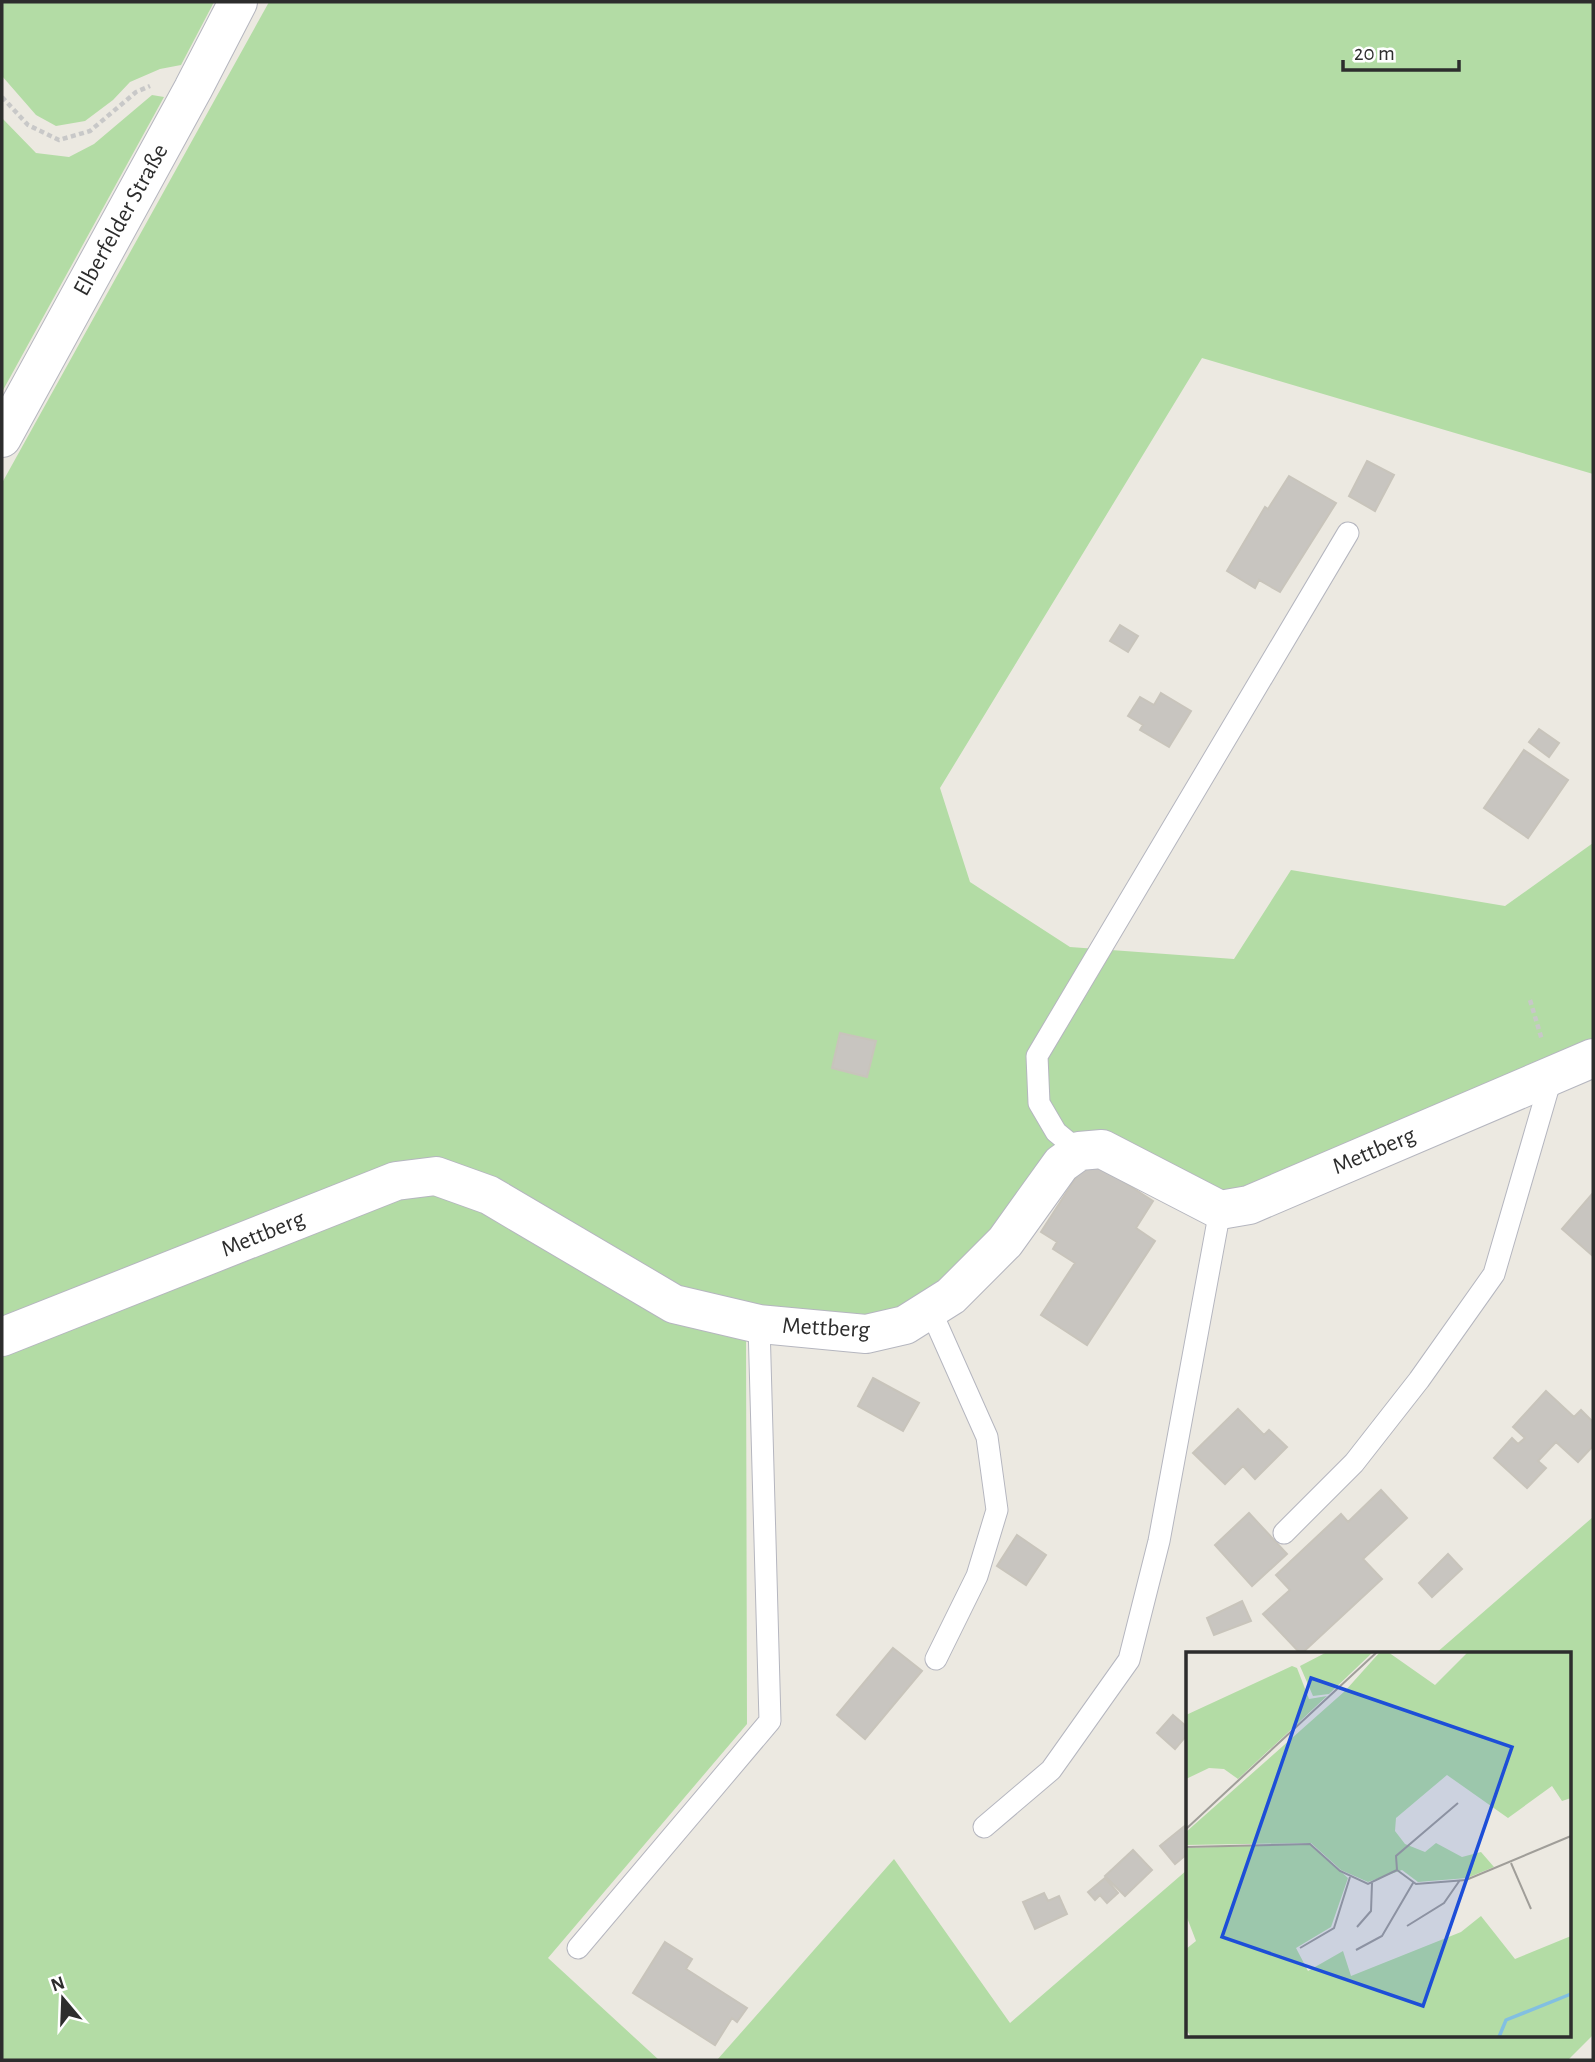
<svg xmlns="http://www.w3.org/2000/svg" width="1595" height="2062" font-family="'Alegreya Sans',sans-serif">
<style>
.green{fill:#b3dca5}
.building{fill:#c8c5c0;stroke:#c8c4bb;stroke-width:2}
.lines{fill:none;stroke-linecap:round;stroke-linejoin:round}
.lane-casing{stroke:#b5b6bf;stroke-width:23}
.street-casing{stroke:#b5b6bf;stroke-width:40}
.secondary-casing{stroke:#b5b6bf;stroke-width:40}
.path{stroke:#c8c8c8;stroke-width:4.5;stroke-dasharray:5 3.5;stroke-linecap:butt}
.lane{stroke:#fff;stroke-width:21}
.street{stroke:#fff;stroke-width:38}
.secondary{stroke:#fff;stroke-width:38}
.labels{text-anchor:middle;dominant-baseline:central;stroke-width:6;stroke-linejoin:round;paint-order:stroke}
.street-label{font-size:24px;fill:#2d2d2d;stroke:#fff}
.inset-river{fill:none;stroke:#82bfe1;stroke-width:3.5}
.inset-road{fill:none;stroke:#a09e99;stroke-width:2}
.view{fill:#1d4ed8;fill-opacity:0.15;stroke:#1d4ed8;stroke-width:3.5}
.inset-edge{fill:none;stroke:#2d2d2d;stroke-width:3.5}
</style>
<rect width="100%" height="100%" fill="#ece9e1"/>
<path class="green" d="M2,2H214L181,65L160,69L130,82L113,100L85,121L56,126L36,115L2,76Z
M269,2H1593V474L1202,358L940,788L970,882L1070,947L1234,959L1291,870L1505,906L1593,843V1045L1255,1192L1216,1196L1113,1139L944,1287L863,1324L679,1294L439,1169L2,1327V483Z
M152,95L164,97L2,392V118L36,153L69,157L94,144Z
M437,1184L746,1332L747,1724L548,1958L659,2060H2V1346Z
M1593,1517V2035L1568,2060H717L894,1859L1010,2023L1187,1870V2036H1569V1654H1435Z"/>
<path class="building" d="M1367,461L1394,475L1375,511L1349,496Z
M1289,476L1336,503L1280,592L1259,580L1255,588L1227,571L1265,507L1268,509Z
M1120,625L1138,636L1128,652L1110,641Z
M1161,693L1191,711L1169,747L1140,730L1143,725L1128,716L1140,697L1154,705Z
M1539,729L1559,743L1549,757L1529,742Z
M1524,750L1568,780L1528,838L1484,808Z
M840,1033L876,1041L867,1077L832,1068Z
M1088,1159L1153,1201L1136,1228L1155,1241L1087,1345L1041,1315L1075,1263L1053,1249L1057,1242L1041,1232Z
M1593,1193V1256L1562,1229Z
M873,1378L919,1403L903,1431L858,1406Z
M1546,1391L1574,1417L1581,1410L1593,1422V1446L1578,1462L1556,1442L1538,1461L1546,1468L1527,1488L1494,1458L1512,1438L1518,1444L1525,1438L1513,1427Z
M1238,1409L1264,1435L1269,1430L1287,1447L1255,1479L1243,1466L1225,1484L1193,1453Z
M1381,1490L1407,1518L1363,1559L1382,1579L1301,1654L1263,1614L1290,1590L1276,1575L1341,1514L1348,1522Z
M1249,1513L1287,1554L1252,1586L1215,1545Z
M1017,1535L1046,1555L1026,1585L997,1566Z
M1448,1554L1462,1569L1432,1597L1419,1583Z
M1242,1601L1251,1621L1214,1635L1207,1618Z
M893,1648L922,1671L865,1739L837,1715Z
M1173,1715L1187,1727V1735L1175,1749L1157,1733Z
M1187,1824V1854L1175,1864L1160,1846Z
M1133,1850L1152,1870L1125,1896L1105,1876Z
M1105,1878L1118,1893L1107,1903L1100,1895L1095,1900L1088,1892Z
M1044,1893L1048,1901L1059,1896L1067,1914L1035,1929L1023,1902Z
M665,1942L692,1959L686,1969L747,2008L737,2022L732,2018L715,2045L633,1993Z"/>
<g class="lines">
<defs>
<path id="lane" d="M1079,1151L1056,1132L1039,1103L1037,1056L1348,533
M930,1309L987,1437L997,1510L977,1576L936,1659
M1284,1533L1354,1463L1419,1380L1494,1274L1552,1075
M984,1827L1051,1770L1129,1660L1159,1541L1220,1210
M578,1948L770,1721L759,1324"/>
<path id="street" d="M2,1337L396,1181L436,1176L489,1195L674,1304L759,1324L866,1334L905,1325L951,1296L1005,1242L1061,1164L1079,1151L1102,1149L1220,1210L1249,1205L1593,1058"/>
<path id="secondary" d="M2,438L193,89L238,2"/>
</defs>
<use href="#lane" class="lane-casing"/>
<use href="#street" class="street-casing"/>
<use href="#secondary" class="secondary-casing"/>
<path class="path" d="M2,97L28,125L59,140L90,131L136,92L150,86
M1530,1000L1542,1040"/>
<use href="#lane" class="lane"/>
<use href="#street" class="street"/>
<use href="#secondary" class="secondary"/>
</g>
<g class="labels">
<g class="street-label">
<text transform="translate(121 220) rotate(-61)">Elberfelder Straße</text>
<text transform="translate(1374 1151) rotate(-23)">Mettberg</text>
<text transform="translate(263 1234) rotate(-22)">Mettberg</text>
<text transform="translate(826 1328) rotate(3)">Mettberg</text>
</g>
</g>
<g transform="translate(1186 1652)">
<rect width="385" height="385" fill="#ece9e1"/>
<path d="M141,0H187L143,42L127,44L114,14ZM194,0H202L249,33L282,0H385V146L376,149L366,134L322,166L261,123L210,166L209,179L219,192L239,200L250,191L276,205L295,200L308,215L281,226L232,230L216,218L182,230L155,218L125,191L0,193V180L159,39ZM106,14L111,16L123,47L141,44L52,127L38,117L23,116L0,127V63ZM124,192L162,226L145,275L110,296L122,319L157,299L165,324L275,280L295,264L329,307L385,284V385H5L0,377V297L10,289L0,263V196Z" fill="#b3dca5"/>
<path class="inset-river" d="M313,385L320,368L385,342"/>
<path class="inset-road" d="M0,177L191,0M0,195L124,192L154,219L182,232L211,218M325,211L345,257M211,218L230,232L280,228L385,184M211,218L210,204L272,151M221,274L258,251L274,228M171,275L185,259L186,231M114,296L148,276L164,225M170,298L196,284L227,231"/>
<path class="view" d="M125,26L326,95L237,354L36,285Z"/>
<rect width="385" height="385" class="inset-edge"/>
</g>
<rect width="1595" height="2062" fill="none" stroke="#2d2d2d" stroke-width="7"/>
<g transform="translate(63 1999) rotate(341)" stroke="#ffffff" stroke-width="5" paint-order="stroke">
<path d="M0-5L12 26L0 18L-12 26Z" fill="#2d2d2d"/>
<text y="-10" font-size="19" font-weight="bold" text-anchor="middle" fill="#2d2d2d">N</text>
</g>
<path d="M1343 60v10h116v-10" fill="none" stroke="#2d2d2d" stroke-width="3.5"/>
<text x="1354" y="60" font-size="21" fill="#2d2d2d" stroke="#ffffff" stroke-width="5" paint-order="stroke">20 m</text>
</svg>
